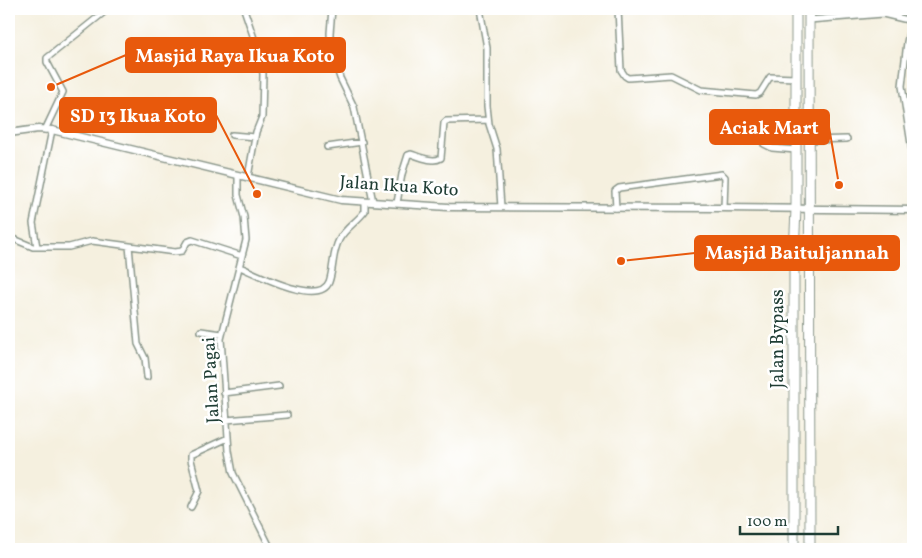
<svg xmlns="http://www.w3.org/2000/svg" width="922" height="558" font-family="Vollkorn,serif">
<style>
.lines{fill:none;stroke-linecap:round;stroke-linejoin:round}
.minor-casing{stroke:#8a968a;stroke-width:8}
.tertiary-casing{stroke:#8a968a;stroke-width:9}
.trunk-casing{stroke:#8a968a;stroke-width:11}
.minor{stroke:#fff;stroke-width:5}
.tertiary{stroke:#fff;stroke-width:6}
.trunk{stroke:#fff;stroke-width:9}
.labels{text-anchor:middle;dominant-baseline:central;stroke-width:5;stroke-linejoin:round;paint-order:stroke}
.street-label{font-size:18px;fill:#1f3d34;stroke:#fff}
.leader{fill:none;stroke:#e8590c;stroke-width:2}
.callout-dot{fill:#e8590c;stroke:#fff;stroke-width:2}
.callout{fill:#e8590c;stroke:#e8590c;stroke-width:2}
.callout-label{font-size:19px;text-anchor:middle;font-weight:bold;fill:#fff}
</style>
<rect width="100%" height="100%" fill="#fff"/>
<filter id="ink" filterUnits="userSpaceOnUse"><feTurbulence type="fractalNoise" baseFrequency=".02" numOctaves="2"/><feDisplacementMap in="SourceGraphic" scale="10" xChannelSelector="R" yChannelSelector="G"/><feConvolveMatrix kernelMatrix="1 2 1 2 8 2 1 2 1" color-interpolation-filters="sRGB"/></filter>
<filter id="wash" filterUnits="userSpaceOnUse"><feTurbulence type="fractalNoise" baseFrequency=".0096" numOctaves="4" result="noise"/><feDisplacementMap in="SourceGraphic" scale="20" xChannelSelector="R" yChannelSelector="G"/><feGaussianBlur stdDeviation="1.12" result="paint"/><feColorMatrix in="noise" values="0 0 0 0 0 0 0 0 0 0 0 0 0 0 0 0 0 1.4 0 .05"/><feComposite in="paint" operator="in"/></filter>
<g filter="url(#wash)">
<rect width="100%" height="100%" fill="#f5f0df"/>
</g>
<g filter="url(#ink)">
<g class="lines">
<defs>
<path id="minor" d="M244,9L260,56L263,74L262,117L256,132L248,177
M332,9L330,33L331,51L340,78L354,107L373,202
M480,9L487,48V106L489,124L497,149L501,207
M618,9L621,70L625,76L628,78L671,75L701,90L756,95L760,93L770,77L796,78
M913,15L907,42L902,86L913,157
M809,20L883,14L912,21
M45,130L63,92L47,62V58L108,9
M232,135L255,137
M809,140L847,139
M764,144L772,148L796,150
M327,147L362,142
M238,175V195L244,217L246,240L221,339L229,451L233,473L271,549
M397,203L402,174L408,155L411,154C420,157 433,163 441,158L444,123L446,121L488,120
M616,208L615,191L619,188L722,174L725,177L724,208
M9,237L33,247H69L92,241L175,252L182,251L187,242L192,240L242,256
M129,246L138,344L145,358L147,377
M37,247L33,223L52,130
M240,267C257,274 319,307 329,282C334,268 332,253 339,240C345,228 357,222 365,211V202
M201,331L222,334
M224,393L279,386
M226,420L287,415
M191,507L199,491L191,460V455L228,438"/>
<path id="tertiary" d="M9,133L38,129L52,130L341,200L448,207L724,208L913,210"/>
<path id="trunk" d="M809,9L810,549
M794,549V254L796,209V9"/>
</defs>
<use href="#minor" class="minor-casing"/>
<use href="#tertiary" class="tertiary-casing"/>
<use href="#trunk" class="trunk-casing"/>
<use href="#minor" class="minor"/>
<use href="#tertiary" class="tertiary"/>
<use href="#trunk" class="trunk"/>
</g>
</g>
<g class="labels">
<g class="street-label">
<text transform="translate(399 187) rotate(4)">Jalan Ikua Koto</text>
<text transform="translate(778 339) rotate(-90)">Jalan Bypass</text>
<text transform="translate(212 380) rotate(-93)">Jalan Pagai</text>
</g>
</g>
<path class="leader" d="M51 87L126 55M257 194L216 115M839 185L829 127M621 261L695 253"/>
<g class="callout-dot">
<circle cx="51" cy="87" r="5"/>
<circle cx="257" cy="194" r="5"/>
<circle cx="839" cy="185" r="5"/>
<circle cx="621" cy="261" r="5"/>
</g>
<g class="callout">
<rect x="126" y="38" width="219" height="34" rx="5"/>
<rect x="60" y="98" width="156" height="34" rx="5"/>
<rect x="710" y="110" width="119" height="34" rx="5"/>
<rect x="695" y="236" width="204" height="34" rx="5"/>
</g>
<g class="callout-label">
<text x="235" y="62">Masjid Raya Ikua Koto</text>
<text x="138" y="122">SD 13 Ikua Koto</text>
<text x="769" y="134">Aciak Mart</text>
<text x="797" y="259">Masjid Baituljannah</text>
</g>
<rect width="922" height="558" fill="none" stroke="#fff" stroke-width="30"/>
<path d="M740 526v8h98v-8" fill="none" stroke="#1f3d34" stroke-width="2.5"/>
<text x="747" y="526" font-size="15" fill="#1f3d34" stroke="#ffffff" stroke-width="4" paint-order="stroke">100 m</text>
</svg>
